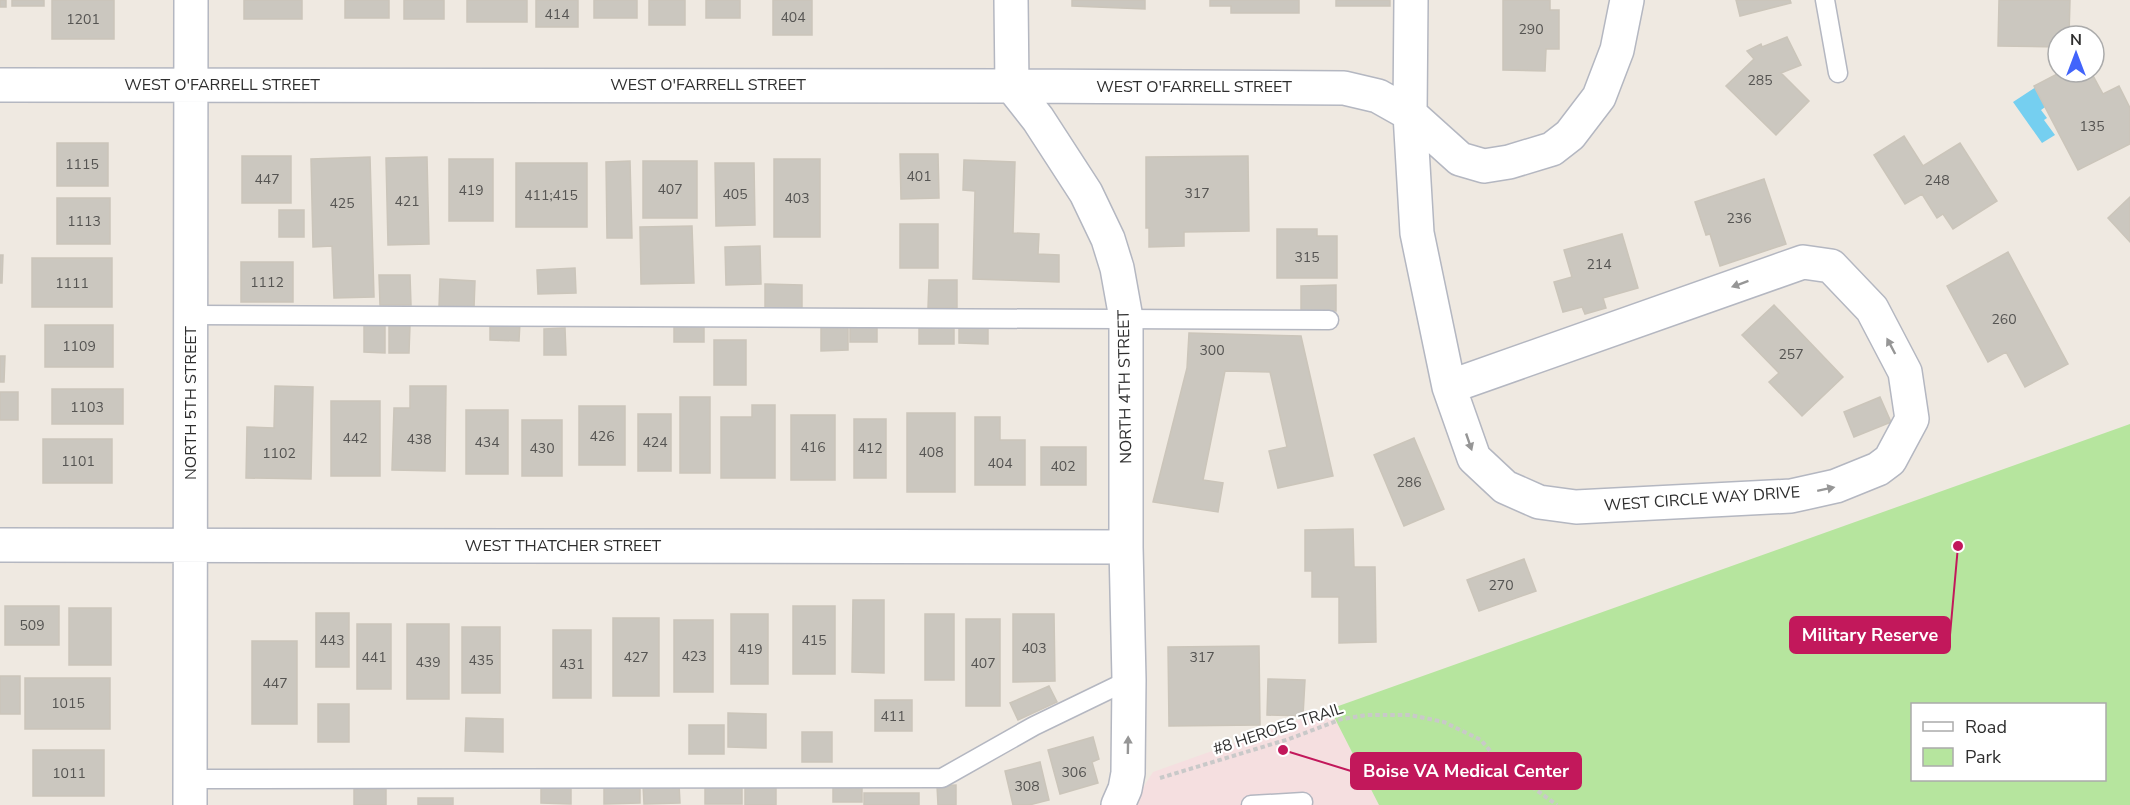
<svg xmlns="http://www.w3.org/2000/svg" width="2130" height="805" font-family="'Nunito Sans',sans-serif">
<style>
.medical{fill:#f5dfe0}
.green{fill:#b6e59e;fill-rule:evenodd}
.water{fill:#75cff0}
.building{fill:#cbc7bf;stroke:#cbc5ba;stroke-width:1.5}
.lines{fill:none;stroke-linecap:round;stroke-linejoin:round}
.lane-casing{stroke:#b4b7c1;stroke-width:21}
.street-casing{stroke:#b4b7c1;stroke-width:36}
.path{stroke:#c9c9c9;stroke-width:4;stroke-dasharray:4.5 3;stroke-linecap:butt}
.lane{stroke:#fff;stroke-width:18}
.street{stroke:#fff;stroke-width:33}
.oneway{fill:#969696}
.labels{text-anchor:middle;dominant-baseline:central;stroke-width:4.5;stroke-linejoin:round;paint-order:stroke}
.number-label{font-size:14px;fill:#555452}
.street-label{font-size:16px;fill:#2e2e2e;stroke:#fff}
.leader{fill:none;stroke:#c2185b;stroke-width:2}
.callout-dot{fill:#c2185b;stroke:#fff;stroke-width:2}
.callout{fill:#c2185b;stroke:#c2185b;stroke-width:2}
.callout-label{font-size:18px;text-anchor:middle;font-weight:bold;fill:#fff}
</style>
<rect width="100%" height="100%" fill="#efe9e1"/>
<path class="medical" d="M1330,709L1379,805H1132L1153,772Z"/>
<path class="green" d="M2130,424V805H1379L1330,709ZM1912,704H2104V780H1912Z"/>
<path class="water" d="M2036,87L2048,105L2041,110L2047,118L2044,120L2055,135L2042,143L2013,102Z"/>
<path class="building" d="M0,0H6V7H0Z
M12,0H44V6H12Z
M52,0H114V39H52Z
M244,0H302V19H244Z
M345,0H389V18H345Z
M404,0H444V19H404Z
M467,0H527V22H467Z
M536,0H578V27H536Z
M594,0H637V18H594Z
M649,0H685V25H649Z
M706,0H740V18H706Z
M773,0H812V35H773Z
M1072,0H1145V9L1072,6Z
M1210,0H1299V13H1231V6H1210Z
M1336,0H1390V6H1336Z
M1503,0H1550V10H1559V49H1546L1545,71L1503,70Z
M1736,0H1790L1791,3L1740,16Z
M1999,0H2070L2069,36H2058V47L1998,46Z
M1787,37L1801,65L1781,73L1809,101L1776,135L1726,86L1754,59L1747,51L1761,44L1762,47Z
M2061,72H2091L2103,94L2119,86L2130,108V144L2078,170L2034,86Z
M1904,136L1923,166L1960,143L1997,201L1953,229L1943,214L1937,218L1922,194L1905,204L1874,155Z
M57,143H108V186H57Z
M900,154H938L939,198L901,199Z
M242,156H291V203H242Z
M1248,156L1249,231L1184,232V246L1149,247V228H1146V157Z
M370,157L374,297L334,298L332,246L313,247L311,159Z
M427,157L429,244L388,245L386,158Z
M449,159H493V221H449Z
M774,159H820V237H774Z
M964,160L1015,162L1013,233L1039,234L1038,254L1059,255V282L973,279L975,191L963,190Z
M630,161L632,238H607L606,162Z
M643,161H697V218H643Z
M516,163H587V227H516Z
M715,163H754L755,225L716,226Z
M1764,179L1786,244L1720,266L1710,234L1706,235L1695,202Z
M2130,197V242L2108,218Z
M57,198H110V244H57Z
M279,210H304V237H279Z
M900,224H938V268H900Z
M692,226L694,283L641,284L640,227Z
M1277,229H1317V236H1337V278H1277Z
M1622,234L1638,288L1603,298L1606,308L1585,314L1582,307L1563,312L1554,282L1572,277L1564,250Z
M760,246L761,284L726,285L725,247Z
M2008,252L2068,364L2025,387L2006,352L1988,362L1947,286Z
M0,255H3L2,283H0Z
M32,258H112V307H32Z
M241,262H293V302H241Z
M575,268L576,293L538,294L537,270Z
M379,275H410L411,305H380Z
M440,279L475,281L474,308L439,307Z
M929,280H957V308H928Z
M765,284L802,285V309L765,308Z
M1336,285V311H1301V286Z
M1774,305L1843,377L1802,416L1769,382L1779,373L1742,335Z
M490,321L520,322L519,341L490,340Z
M850,323H877V342H850Z
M954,323V344H919V324Z
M364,324H385V353L364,352Z
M704,324V342H674V325Z
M848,324V350L821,351V325Z
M959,324L988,325V344L959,343Z
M45,325H113V367H45Z
M389,325H410L409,353H389Z
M565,328L566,355H544V329Z
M1189,333L1301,336L1333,476L1278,488L1269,451L1287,447L1270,372L1225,371L1203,480L1223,483L1218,512L1153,502L1187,368Z
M714,340H746V385H714Z
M0,356H5L4,382H0Z
M275,386L313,387L311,479L246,478L247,427L274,428Z
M410,386H446L445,471L392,470L394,408H410Z
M52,389H123V424H52Z
M0,392H18V420H0Z
M680,397H710V473H680Z
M1880,397L1891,422L1854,437L1844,412Z
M331,401H380V476H331Z
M752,405H775V478H721V417H752Z
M579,406H625V465H579Z
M466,410H508V474H466Z
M907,413H955V492H907Z
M638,414H671V471H638Z
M791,415H835V480H791Z
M975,417H1000V440H1025V485H975Z
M854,419H886V478H854Z
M522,420H562V476H522Z
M1414,438L1444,509L1404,526L1374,455Z
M43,439H112V483H43Z
M1041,447H1086V485H1041Z
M1353,529L1354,567H1375L1376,642L1339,643V597H1312V571H1305V530Z
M1524,559L1536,591L1479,611L1467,580Z
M853,600H884V673L852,672Z
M5,606H59V645H5Z
M793,606H835V674H793Z
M69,608H111V665H69Z
M316,613H349V667H316Z
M731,614H768V684H731Z
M925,614H954V680H925Z
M1013,614H1054L1055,681L1013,682Z
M613,618H659V696H613Z
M966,619H1000V706H966Z
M674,620H713V692H674Z
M357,624H391V689H357Z
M407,624H449V699H407Z
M462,627H500V693H462Z
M553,630H591V698H553Z
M252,641H297V724H252Z
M1259,646L1260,725L1169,726L1168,647Z
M0,676H20V714H0Z
M25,678H110V729H25Z
M1268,679L1305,680L1303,716L1267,715Z
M1049,686L1057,702L1018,720L1010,703Z
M875,700H912V731H875Z
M318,704H349V742H318Z
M728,713L766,714V748L728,747Z
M466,718L503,719V752L465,751Z
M689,725H724V754H689Z
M802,732H832V762H802Z
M1093,737L1099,759L1092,762L1098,783L1060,794L1048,750Z
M33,750H104V796H33Z
M1040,762L1049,800L1029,805H1013L1005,771Z
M541,783H571V804L541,803Z
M679,784L680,803L644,804L643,785Z
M604,785H640V803L604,804Z
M705,785H742V804H705Z
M745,785H776V805H745Z
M833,785L862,786V802H833Z
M956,785V805H938L937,786Z
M354,789H386V805H354Z
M864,793H919V805H864Z
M418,798H453V805H418Z"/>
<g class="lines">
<defs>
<path id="lane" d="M1825,0L1838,73
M191,315L1329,320
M190,779L942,778L1034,726L1129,680
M1251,805L1303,802"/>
<path id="street" d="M1011,0L1012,86L1038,119L1086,193L1108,239L1117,268L1126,318V547L1129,680L1128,773L1125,789L1118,805
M1411,0L1410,114L1417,233L1449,387L1474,458L1505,487L1539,502L1576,507L1791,496L1836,486L1878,469L1890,460L1912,419L1905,372L1872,309L1831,266L1803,262L1449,387
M0,85L1012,86L1344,88L1378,96L1410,114L1460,159L1484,166L1509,162L1552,149L1570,135L1599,97L1617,50L1627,0
M0,545L1126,547
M190,805L191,0"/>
</defs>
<use href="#lane" class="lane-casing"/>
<use href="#street" class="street-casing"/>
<path class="path" d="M1160,778L1289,739L1342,719L1366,715H1410L1444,722L1481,740L1502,765L1557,805"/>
<use href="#lane" class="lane"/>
<use href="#street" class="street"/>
</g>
<defs><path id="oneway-solid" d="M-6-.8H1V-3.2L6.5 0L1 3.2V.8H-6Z" transform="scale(1.5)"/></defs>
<g class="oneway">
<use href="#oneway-solid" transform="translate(1740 284) rotate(160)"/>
<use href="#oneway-solid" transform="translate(1891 346) rotate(-118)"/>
<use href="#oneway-solid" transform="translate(1469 442) rotate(71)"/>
<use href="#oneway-solid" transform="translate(1826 489) rotate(-12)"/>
<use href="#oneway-solid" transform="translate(1128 745) rotate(-89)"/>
</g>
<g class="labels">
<g class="number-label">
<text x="557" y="14">414</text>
<text x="793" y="17">404</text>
<text x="83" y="19">1201</text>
<text x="1531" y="29">290</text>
<text x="1760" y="80">285</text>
<text x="2092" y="126">135</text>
<text x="82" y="164">1115</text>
<text x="919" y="176">401</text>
<text x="267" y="179">447</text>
<text x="1937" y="180">248</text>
<text x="670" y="189">407</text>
<text x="471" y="190">419</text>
<text x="1197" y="193">317</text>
<text x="735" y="194">405</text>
<text x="551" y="195">411;415</text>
<text x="797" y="198">403</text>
<text x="407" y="201">421</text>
<text x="342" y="203">425</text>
<text x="1739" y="218">236</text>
<text x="84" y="221">1113</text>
<text x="1307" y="257">315</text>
<text x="1599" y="264">214</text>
<text x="267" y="282">1112</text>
<text x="72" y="283">1111</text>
<text x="2004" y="319">260</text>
<text x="79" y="346">1109</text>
<text x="1212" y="350">300</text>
<text x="1791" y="354">257</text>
<text x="87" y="407">1103</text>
<text x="602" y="436">426</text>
<text x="355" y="438">442</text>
<text x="419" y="439">438</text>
<text x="487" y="442">434</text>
<text x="655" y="442">424</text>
<text x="813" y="447">416</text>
<text x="542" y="448">430</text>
<text x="870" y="448">412</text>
<text x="931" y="452">408</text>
<text x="279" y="453">1102</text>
<text x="78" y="461">1101</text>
<text x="1000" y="463">404</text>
<text x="1063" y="466">402</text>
<text x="1409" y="482">286</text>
<text x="1501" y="585">270</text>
<text x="32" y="625">509</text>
<text x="332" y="640">443</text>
<text x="814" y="640">415</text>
<text x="1034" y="648">403</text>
<text x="750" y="649">419</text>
<text x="694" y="656">423</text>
<text x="374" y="657">441</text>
<text x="636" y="657">427</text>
<text x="1202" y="657">317</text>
<text x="481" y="660">435</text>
<text x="428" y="662">439</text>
<text x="983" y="663">407</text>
<text x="572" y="664">431</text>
<text x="275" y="683">447</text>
<text x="68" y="703">1015</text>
<text x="893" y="716">411</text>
<text x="1074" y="772">306</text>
<text x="69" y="773">1011</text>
<text x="1027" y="786">308</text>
</g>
<g class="street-label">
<text x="222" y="85">WEST O'FARRELL STREET</text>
<text x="708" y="85">WEST O'FARRELL STREET</text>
<text x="1194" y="87">WEST O'FARRELL STREET</text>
<text transform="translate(1125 387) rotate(-91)">NORTH 4TH STREET</text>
<text transform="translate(191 403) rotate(-90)">NORTH 5TH STREET</text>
<text transform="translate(1702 499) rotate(-4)">WEST CIRCLE WAY DRIVE</text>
<text x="563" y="546">WEST THATCHER STREET</text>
<text transform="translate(1278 729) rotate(-18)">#8 HEROES TRAIL</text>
</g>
</g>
<path class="leader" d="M1958 546L1950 635M1283 750L1351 771"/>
<g class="callout-dot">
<circle cx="1958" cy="546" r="6"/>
<circle cx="1283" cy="750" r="6"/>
</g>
<g class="callout">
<rect x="1790" y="617" width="160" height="36" rx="6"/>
<rect x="1351" y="753" width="230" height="36" rx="6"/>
</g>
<g class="callout-label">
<text x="1870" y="641">Military Reserve</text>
<text x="1466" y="777">Boise VA Medical Center</text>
</g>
<rect x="1911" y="703" width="195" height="78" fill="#ffffff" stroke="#ababab" stroke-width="1.5"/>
<rect x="1923" y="722" width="30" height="9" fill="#ffffff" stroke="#ababab" stroke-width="1.5"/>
<text x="1965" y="733" font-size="18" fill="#2e2e2e">Road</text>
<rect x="1923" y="748" width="30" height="18" fill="#b6e59e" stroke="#ababab" stroke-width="1.5"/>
<text x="1965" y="763" font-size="18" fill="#2e2e2e">Park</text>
<g transform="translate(2076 54)"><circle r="28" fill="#ffffff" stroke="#ababab" stroke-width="1.5"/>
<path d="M0-4.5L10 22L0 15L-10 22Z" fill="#4264fb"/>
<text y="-9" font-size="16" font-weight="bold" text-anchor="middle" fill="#2e2e2e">N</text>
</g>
</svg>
